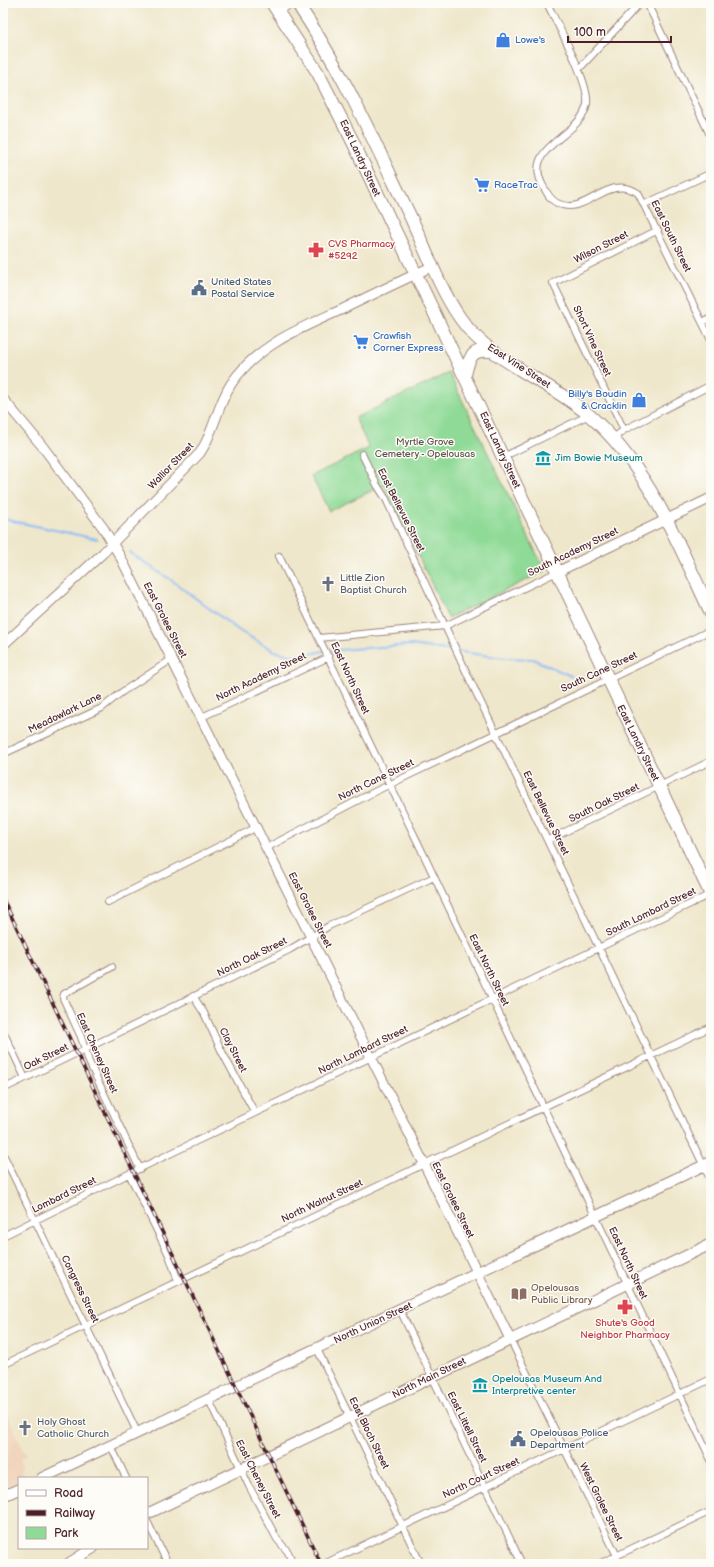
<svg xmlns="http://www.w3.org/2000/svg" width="714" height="1567" font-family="'Balsamiq Sans',sans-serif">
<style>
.built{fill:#f1d5bd}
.green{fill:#8fda96;stroke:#6c7c60}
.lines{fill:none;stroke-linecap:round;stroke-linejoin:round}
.stream{stroke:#88baf5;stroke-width:2}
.street-casing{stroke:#9c837b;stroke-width:8}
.secondary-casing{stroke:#9c837b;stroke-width:11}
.primary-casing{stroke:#9c837b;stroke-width:12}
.highway-casing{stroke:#9c837b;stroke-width:14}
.street{stroke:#fff;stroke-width:6}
.secondary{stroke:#fff;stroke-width:9}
.primary{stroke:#fff;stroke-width:10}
.highway{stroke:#fff;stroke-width:12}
.rail-casing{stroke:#4a1f2b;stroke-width:3.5}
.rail{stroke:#fdfcf7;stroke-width:2;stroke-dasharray:6;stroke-linecap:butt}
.labels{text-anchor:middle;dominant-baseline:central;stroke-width:3;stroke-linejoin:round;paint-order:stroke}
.shop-label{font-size:10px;fill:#366cbe;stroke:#fdfcf7;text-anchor:start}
.street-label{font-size:10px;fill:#4a1f2b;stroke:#fdfcf7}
.health-label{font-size:10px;fill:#be3a42;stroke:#fdfcf7;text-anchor:start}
.service-label{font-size:10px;fill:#4e5e75;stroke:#fdfcf7;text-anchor:start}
.park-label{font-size:10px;fill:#5f574b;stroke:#fdfcf7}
.culture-label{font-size:10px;fill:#0d838f;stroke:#fdfcf7;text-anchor:start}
.worship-label{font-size:10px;fill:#5b616d;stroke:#fdfcf7;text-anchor:start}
.education-label{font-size:10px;fill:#785e54;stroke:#fdfcf7;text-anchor:start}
</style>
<rect width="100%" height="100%" fill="#fdfcf7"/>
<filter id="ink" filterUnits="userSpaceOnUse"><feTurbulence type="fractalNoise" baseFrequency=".025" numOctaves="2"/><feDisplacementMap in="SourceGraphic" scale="8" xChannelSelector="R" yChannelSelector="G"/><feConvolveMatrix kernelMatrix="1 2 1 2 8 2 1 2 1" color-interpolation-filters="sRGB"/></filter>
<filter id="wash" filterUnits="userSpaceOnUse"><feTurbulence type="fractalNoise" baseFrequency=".012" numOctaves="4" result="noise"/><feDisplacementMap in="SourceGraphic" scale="16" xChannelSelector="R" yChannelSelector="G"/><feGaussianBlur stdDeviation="0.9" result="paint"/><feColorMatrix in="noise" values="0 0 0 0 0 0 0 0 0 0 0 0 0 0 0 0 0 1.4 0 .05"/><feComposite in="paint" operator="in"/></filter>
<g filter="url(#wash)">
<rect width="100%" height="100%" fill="#efe7cb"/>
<path class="built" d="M3,1406L26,1456L20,1459L23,1468L21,1471L24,1478H19V1481L3,1489Z"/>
<path class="green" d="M449,373L545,571L448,618L384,485L329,511L311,476L369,448L355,418Z"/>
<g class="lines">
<path class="stream" d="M3,519L97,539
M129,552L171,580L241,632L277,652L299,657L323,651L410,645L505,658L533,659L571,676"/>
</g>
</g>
<g filter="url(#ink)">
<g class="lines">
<defs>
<path id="street" d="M547,3C557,24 590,83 587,104C581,137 523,145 542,184C546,191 549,199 557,203C586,218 607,172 638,193L711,340
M647,3L711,137
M579,69L640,3
M645,204L711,173
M702,322L711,318
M624,430L553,283L658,230
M612,439L624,430L711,385
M362,454L377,485L386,499L471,682L711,1181
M503,457L589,415
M279,556L420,847L711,1460
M319,638L445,626L557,572
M202,717L329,657
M3,754L102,708L122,692L172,659
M548,840L711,761
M266,848L374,792L711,630
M108,902L257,827
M112,967L64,994L63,998L81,1037L89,1062L140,1169
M193,996L204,1013L222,1052L255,1113
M3,1031L25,1078
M3,1089L289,950L329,926L434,877
M3,1154L138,1434
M129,1174L169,1255L178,1281
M3,1236L157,1160L711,894
M400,1310L522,1564
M510,1339L621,1564
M317,1349L421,1564
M3,1365L711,1027
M209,1400L249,1486L277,1539L288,1552L293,1564
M111,1446L126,1478
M147,1521L168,1564
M324,1564L711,1379
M599,1564L711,1511"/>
<path id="secondary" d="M278,11L290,3
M3,399L43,447L104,529L121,558L401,1117L510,1339
M557,572L711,498
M3,645L103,553L200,453C214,432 217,406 231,384C257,345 301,328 343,309C373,294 403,280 433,266"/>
<path id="primary" d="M42,1478L711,1162
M3,1496L19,1489
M147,1514L711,1244
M68,1564L93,1548"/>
<path id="highway" d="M272,3L318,73L352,140L711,895
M297,3C343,71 376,146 412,220C426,251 441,291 460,318C490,362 550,381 589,415C649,467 678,544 711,613
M465,375C469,356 473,347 495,352"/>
</defs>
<use href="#street" class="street-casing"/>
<use href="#secondary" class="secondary-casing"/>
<use href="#primary" class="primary-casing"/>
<use href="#highway" class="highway-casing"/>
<use href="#street" class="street"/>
<use href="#secondary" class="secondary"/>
<use href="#primary" class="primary"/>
<use href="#highway" class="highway"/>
<defs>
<path id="rail" d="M3,899L321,1564"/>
</defs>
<use href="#rail" class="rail-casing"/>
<use href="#rail" class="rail"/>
</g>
</g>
<defs>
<symbol id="shop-bare" viewBox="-9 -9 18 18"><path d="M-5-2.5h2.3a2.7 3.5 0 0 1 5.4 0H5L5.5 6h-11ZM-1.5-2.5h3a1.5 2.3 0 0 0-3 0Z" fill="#3f7fe0" stroke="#fdfcf7" stroke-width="2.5" paint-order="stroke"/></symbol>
<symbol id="supermarket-bare" viewBox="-9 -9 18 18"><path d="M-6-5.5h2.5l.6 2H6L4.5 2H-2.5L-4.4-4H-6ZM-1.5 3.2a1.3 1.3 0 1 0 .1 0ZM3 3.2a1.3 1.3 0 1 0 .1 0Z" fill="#3f7fe0" stroke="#fdfcf7" stroke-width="2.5" paint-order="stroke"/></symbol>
<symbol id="pharmacy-bare" viewBox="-9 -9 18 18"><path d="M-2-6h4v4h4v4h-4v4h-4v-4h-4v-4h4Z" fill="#e0444e" stroke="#fdfcf7" stroke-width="2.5" paint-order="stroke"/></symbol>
<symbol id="civic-bare" viewBox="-9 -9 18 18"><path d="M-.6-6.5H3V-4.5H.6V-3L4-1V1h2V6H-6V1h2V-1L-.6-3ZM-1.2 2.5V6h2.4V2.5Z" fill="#5c6f8a" stroke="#fdfcf7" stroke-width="2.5" paint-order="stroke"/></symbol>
<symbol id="museum-bare" viewBox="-9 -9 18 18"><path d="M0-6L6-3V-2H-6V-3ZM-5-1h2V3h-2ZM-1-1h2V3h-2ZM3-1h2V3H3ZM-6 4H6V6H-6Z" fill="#0f9aa8" stroke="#fdfcf7" stroke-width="2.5" paint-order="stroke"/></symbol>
<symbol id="church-bare" viewBox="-9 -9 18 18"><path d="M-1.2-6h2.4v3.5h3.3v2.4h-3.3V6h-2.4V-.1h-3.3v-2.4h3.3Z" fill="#6b7280" stroke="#fdfcf7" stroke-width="2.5" paint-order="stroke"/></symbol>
<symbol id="library-bare" viewBox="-9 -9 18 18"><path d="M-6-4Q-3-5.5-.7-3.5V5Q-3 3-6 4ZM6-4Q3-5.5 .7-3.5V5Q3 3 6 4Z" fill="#8d6e63" stroke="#fdfcf7" stroke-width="2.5" paint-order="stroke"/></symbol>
</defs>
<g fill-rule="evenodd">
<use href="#shop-bare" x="492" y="29" width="22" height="22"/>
<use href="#supermarket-bare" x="471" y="174" width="22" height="22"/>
<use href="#pharmacy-bare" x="305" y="239" width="22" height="22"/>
<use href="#civic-bare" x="188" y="277" width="22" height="22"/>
<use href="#supermarket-bare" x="350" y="331" width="22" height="22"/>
<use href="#shop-bare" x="628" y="389" width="22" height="22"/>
<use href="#museum-bare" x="532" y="447" width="22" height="22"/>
<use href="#church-bare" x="317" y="573" width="22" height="22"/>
<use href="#library-bare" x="508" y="1283" width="22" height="22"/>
<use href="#pharmacy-bare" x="614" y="1296" width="22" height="22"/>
<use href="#museum-bare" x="469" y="1374" width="22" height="22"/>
<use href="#church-bare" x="14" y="1417" width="22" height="22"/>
<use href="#civic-bare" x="507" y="1428" width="22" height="22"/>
</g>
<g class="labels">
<g class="shop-label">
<text x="515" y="40">Lowe's</text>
<text x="494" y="185">RaceTrac</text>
<text x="373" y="336">Crawfish<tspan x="373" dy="12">Corner Express</tspan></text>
<text x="627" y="394" text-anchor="end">Billy's Boudin<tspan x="627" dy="12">&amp; Cracklin</tspan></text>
</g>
<g class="street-label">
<text transform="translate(360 158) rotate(65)">East Landry Street</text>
<text transform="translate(671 236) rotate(64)">East South Street</text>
<text transform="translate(601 247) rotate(-27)">Wilson Street</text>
<text transform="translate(592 341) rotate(65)">Short Vine Street</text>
<text transform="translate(519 366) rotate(33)">East Vine Street</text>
<text transform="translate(500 450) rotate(65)">East Landry Street</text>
<text transform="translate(171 466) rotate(-46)">Wallior Street</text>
<text transform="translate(401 510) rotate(63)">East Bellevue Street</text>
<text transform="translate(573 552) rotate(-26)">South Academy Street</text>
<text transform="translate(165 620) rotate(63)">East Grolee Street</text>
<text transform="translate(599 672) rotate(-25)">South Cane Street</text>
<text transform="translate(261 677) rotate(-26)">North Academy Street</text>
<text transform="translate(350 678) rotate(65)">East North Street</text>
<text transform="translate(65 713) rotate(-26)">Meadowlark Lane</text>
<text transform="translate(638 743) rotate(64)">East Landry Street</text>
<text transform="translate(376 780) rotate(-26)">North Cane Street</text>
<text transform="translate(604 803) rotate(-26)">South Oak Street</text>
<text transform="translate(546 813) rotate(64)">East Bellevue Street</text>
<text transform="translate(310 910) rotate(63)">East Grolee Street</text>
<text transform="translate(651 912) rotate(-26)">South Lombard Street</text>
<text transform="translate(252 957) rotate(-26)">North Oak Street</text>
<text transform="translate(489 970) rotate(64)">East North Street</text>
<text transform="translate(233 1050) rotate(63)">Clay Street</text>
<text transform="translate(363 1050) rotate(-26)">North Lombard Street</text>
<text transform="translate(97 1053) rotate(66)">East Cheney Street</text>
<text transform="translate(46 1057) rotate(-26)">Oak Street</text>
<text transform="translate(64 1195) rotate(-26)">Lombard Street</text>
<text transform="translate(453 1200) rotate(64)">East Grolee Street</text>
<text transform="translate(322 1201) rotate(-25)">North Walnut Street</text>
<text transform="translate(628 1263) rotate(65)">East North Street</text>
<text transform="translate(80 1289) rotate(64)">Congress Street</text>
<text transform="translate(373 1323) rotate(-25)">North Union Street</text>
<text transform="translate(429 1378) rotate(-26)">North Main Street</text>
<text transform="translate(467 1427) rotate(64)">East Littell Street</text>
<text transform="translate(369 1433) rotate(64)">East Bloch Street</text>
<text transform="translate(481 1478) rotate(-25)">North Court Street</text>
<text transform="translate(258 1479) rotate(63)">East Cheney Street</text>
<text transform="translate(601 1502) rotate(64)">West Grolee Street</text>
</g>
<g class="health-label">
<text x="328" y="244">CVS Pharmacy<tspan x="328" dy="12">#5292</tspan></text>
<text x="625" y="1323" text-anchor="middle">Shute's Good<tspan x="625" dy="12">Neighbor Pharmacy</tspan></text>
</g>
<g class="service-label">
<text x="211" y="282">United States<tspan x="211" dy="12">Postal Service</tspan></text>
<text x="530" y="1433">Opelousas Police<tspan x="530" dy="12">Department</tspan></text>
</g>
<g class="park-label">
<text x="425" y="442">Myrtle Grove<tspan x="425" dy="12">Cemetery - Opelousas</tspan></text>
</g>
<g class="culture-label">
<text x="555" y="458">Jim Bowie Museum</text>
<text x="492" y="1379">Opelousas Museum And<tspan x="492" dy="12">Interpretive center</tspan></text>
</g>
<g class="worship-label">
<text x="340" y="578">Little Zion<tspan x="340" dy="12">Baptist Church</tspan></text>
<text x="37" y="1422">Holy Ghost<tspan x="37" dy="12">Catholic Church</tspan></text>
</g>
<g class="education-label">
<text x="531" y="1288">Opelousas<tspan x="531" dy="12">Public Library</tspan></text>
</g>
</g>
<rect width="714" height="1567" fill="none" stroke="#fdfcf7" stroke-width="16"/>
<rect x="18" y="1477" width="130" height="72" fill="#fdfcf7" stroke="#b5a4a5"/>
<rect x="26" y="1490" width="20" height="6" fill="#ffffff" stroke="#b5a4a5"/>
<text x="54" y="1497" font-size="12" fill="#4a1f2b">Road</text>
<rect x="26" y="1510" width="20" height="6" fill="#4a1f2b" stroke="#b5a4a5"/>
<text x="54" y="1517" font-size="12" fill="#4a1f2b">Railway</text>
<rect x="26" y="1527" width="20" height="12" fill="#8fda96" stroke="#b5a4a5"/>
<text x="54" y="1537" font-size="12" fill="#4a1f2b">Park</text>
<path d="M568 36v6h103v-6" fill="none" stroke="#4a1f2b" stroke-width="2"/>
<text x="574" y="36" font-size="12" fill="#4a1f2b" stroke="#fdfcf7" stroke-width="3" paint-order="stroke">100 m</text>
</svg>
